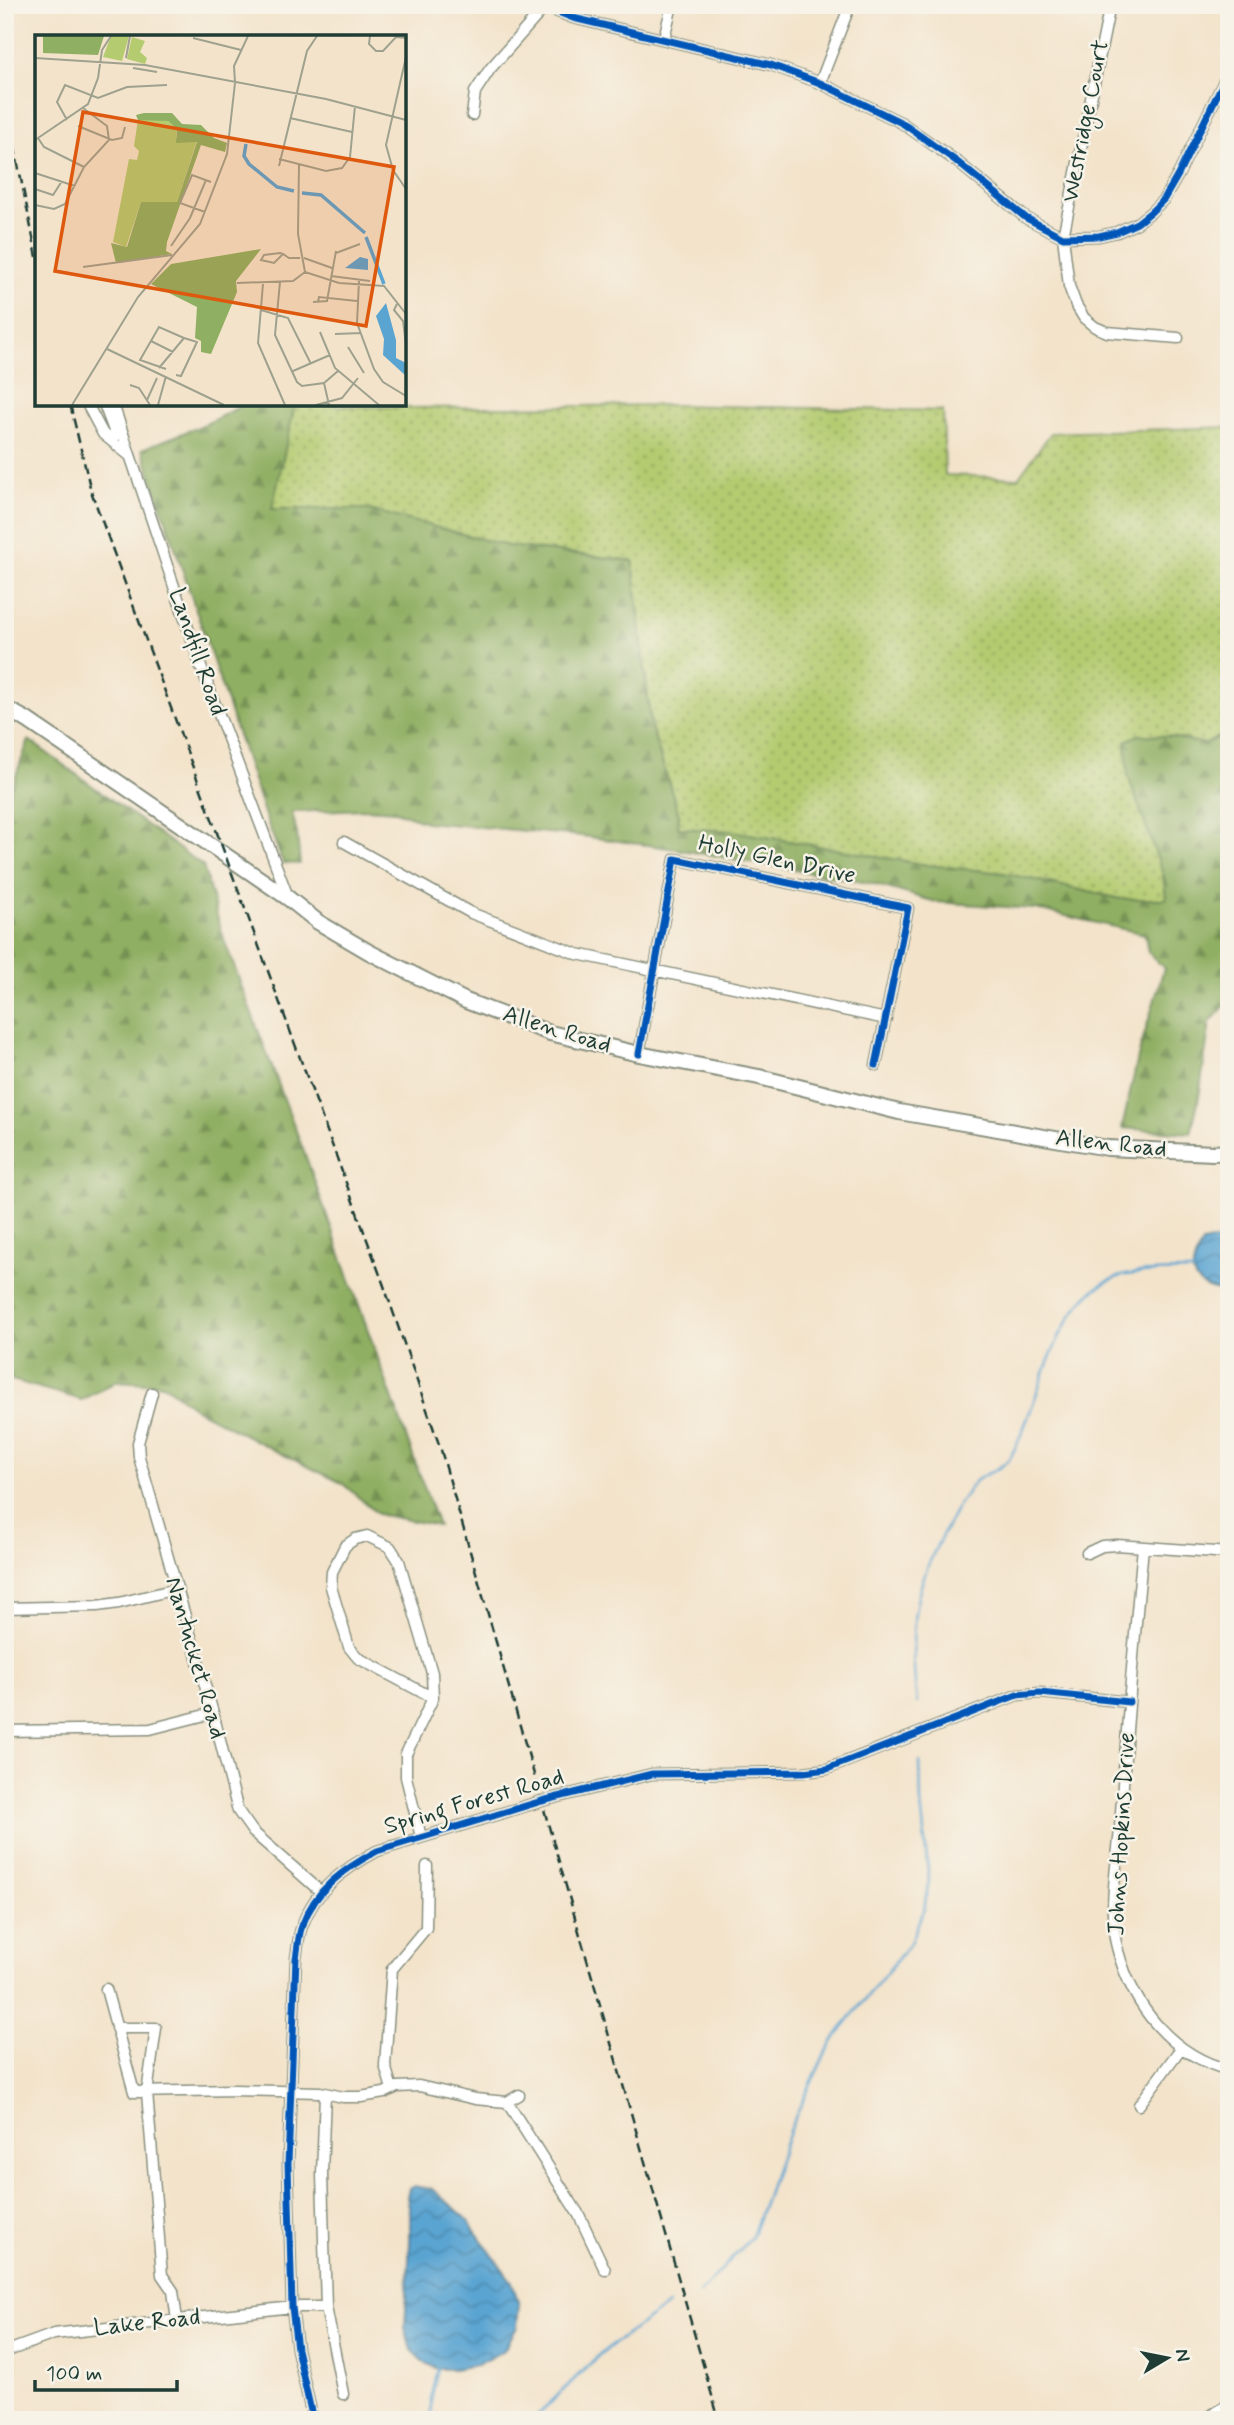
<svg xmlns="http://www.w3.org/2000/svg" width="1234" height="2425" font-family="Mynerve,sans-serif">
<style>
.grass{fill:url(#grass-dots);stroke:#6a8452;stroke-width:2}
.forest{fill:url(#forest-firs);stroke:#57764b;stroke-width:2}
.water{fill:url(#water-waves);stroke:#3c7083;stroke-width:2}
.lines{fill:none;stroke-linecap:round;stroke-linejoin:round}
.stream{stroke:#5aa4d2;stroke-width:2.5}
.minor-casing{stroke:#89907f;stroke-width:13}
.secondary-casing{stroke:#89907f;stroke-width:18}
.minor{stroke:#fff;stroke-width:10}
.secondary{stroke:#fff;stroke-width:14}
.rail{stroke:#1f3d34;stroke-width:2.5;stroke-dasharray:10 5;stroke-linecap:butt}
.cycleway-casing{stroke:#f7f3e8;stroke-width:11}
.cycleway{stroke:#0057b8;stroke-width:7}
.labels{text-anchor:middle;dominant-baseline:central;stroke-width:5;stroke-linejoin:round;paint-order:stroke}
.street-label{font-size:24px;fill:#1f3d34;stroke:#f7f3e8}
.inset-river{fill:none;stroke:#5aa4d2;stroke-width:3.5}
.inset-road{fill:none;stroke:#9ea18e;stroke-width:2}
.view{fill:#de580e;fill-opacity:0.15;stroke:#de580e;stroke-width:3.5}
.inset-edge{fill:none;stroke:#1f3d34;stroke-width:3.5}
</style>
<defs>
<pattern id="grass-dots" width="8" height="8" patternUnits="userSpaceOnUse" patternTransform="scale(1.75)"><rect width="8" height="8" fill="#b4cb70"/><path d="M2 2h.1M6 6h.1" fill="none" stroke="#92a65d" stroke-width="1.8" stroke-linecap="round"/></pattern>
<pattern id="forest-firs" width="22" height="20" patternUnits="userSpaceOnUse" patternTransform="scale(1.75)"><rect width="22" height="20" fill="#8faf62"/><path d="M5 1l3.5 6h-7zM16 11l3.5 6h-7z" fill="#749052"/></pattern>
<pattern id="water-waves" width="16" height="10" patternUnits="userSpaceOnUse" patternTransform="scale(1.75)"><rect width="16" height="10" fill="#5aa4d2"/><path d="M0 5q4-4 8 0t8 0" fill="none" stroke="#4a87ab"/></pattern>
</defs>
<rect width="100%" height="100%" fill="#f7f3e8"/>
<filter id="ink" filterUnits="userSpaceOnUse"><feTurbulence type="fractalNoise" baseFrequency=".0143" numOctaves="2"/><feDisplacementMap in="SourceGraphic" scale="14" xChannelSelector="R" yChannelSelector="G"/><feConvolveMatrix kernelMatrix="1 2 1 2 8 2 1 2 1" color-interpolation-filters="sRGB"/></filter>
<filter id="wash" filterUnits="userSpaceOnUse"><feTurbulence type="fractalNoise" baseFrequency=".00686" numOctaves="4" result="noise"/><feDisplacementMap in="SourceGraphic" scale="28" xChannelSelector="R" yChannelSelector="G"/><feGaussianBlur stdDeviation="1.57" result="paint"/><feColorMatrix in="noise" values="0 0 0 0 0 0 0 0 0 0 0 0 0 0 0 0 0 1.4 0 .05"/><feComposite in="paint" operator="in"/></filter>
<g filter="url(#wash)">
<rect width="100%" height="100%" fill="#f3e3ca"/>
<path class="grass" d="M295,404L410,408L672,405L943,411L945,475L1018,478L1051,433L1229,427V732L1205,744L1167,736L1138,735L1167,899H1121L1003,873L927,865L731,831L678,828L679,815L651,727L633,561L508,546L271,509Z"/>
<path class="forest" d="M245,404H295L272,509H366L508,546L633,561L651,727L679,815L678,828L732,831L927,865L1003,873L1121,899H1166L1164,877L1128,776L1126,741L1138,735L1167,736L1205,744L1229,732V1001L1210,1022L1199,1097L1191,1133L1122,1128L1139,1053L1164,968L1148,952L1145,934L1036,909L936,902L874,884L676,849L582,836L426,822L396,811L367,809L292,812L297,834L300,864L283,863L265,816L142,449L206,424Z
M29,740L203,866L223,937L307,1160L438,1526L378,1514L342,1483L272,1449L196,1409L163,1384L117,1381L82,1400L5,1378V805Z"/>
<path class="water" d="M1217,1240L1229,1242V1291C1215,1292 1194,1287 1193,1271C1192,1262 1199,1251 1202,1243Z
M414,2186L433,2190L465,2217L512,2282L519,2305L517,2327L504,2350L477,2365L454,2369H438L421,2361L411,2349L405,2327L410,2243V2211L407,2197L409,2189Z"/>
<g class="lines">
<path class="stream" d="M917,1703C910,1633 909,1597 943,1534C950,1521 955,1508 964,1497C968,1491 972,1484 977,1480C989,1471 1002,1470 1011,1456C1041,1402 1053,1301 1115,1278C1133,1271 1174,1271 1194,1271
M700,2293L752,2237L791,2126L824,2056L842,2028L909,1945L924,1909L929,1881L921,1803L920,1762
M431,2420V2400L438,2369
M528,2420L540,2413L601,2353L668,2305"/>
</g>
</g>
<g filter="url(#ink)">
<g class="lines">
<defs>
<path id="minor" d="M540,5L573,18L771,65L820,83L902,123L956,161L1026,218L1063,237L1099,236L1117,232L1137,223L1151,212L1164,199L1178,175L1229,71
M1110,5L1063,237L1069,286L1076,305L1084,318L1095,327L1107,332L1178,338
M664,38L672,5
M820,83L850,5
M472,115L475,92L490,69L544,8
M87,404L103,434L129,455
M104,404L116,436
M113,404L201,667L288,897
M344,842L471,913L577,954L886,1019
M639,1054L675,859L908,908L876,1065
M152,1393L138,1443L139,1457L213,1713L238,1811L253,1832L320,1891
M1143,1547C1134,1641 1126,1734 1120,1829C1117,1865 1107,1915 1118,1951C1133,2006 1171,2055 1229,2070
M1087,1553L1102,1546L1117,1545L1229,1553
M5,1608L97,1606L119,1603L176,1589
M5,1731L150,1729L213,1713
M421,1837L406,1777V1754L433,1698L432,1673L399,1561L390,1547L367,1536L355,1539L345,1546L332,1572L331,1587L349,1647L358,1658L433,1698
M106,1989L134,2092L234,2090L320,2092L343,2097H361L384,2093L397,2087L419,2086L475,2099L507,2102L519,2095
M116,2028H156L147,2093L162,2275L173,2291L177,2320
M392,2089L385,2065L392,1969L426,1928L427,1866
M325,2093L322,2174L326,2307L343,2394
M507,2102L579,2215L605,2270
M1139,2105L1181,2048
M5,2352L54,2334L292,2307H326
M313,2420L297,2349L292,2307L288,2164L296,1958C298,1948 298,1936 302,1926C315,1889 344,1869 377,1851L542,1801L652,1774L804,1772L827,1769L1017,1695L1040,1693L1129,1702"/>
<path id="secondary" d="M5,708L27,720L288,898L318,922L369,952L466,1001L550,1033L639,1054L759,1077L899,1112L1108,1148L1213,1153L1229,1152
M1209,2420L1229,2406"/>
</defs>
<use href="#minor" class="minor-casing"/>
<use href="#secondary" class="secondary-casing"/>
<use href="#minor" class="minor"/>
<use href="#secondary" class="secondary"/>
<path class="rail" d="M5,101L37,257
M70,404L91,491L383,1283L441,1450L719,2420"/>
<defs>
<path id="cycleway" d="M540,5L573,18L771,65L820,83L902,123L956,161L1026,218L1063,237L1099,236L1117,232L1137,223L1151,212L1164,199L1178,175L1229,71
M639,1054L675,859L908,908L876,1065
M313,2420L297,2349L292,2307L288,2164L296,1958C298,1948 298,1936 302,1926C315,1889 344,1869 377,1851L542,1801L652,1774L804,1772L827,1769L1017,1695L1040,1693L1129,1702"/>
</defs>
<use href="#cycleway" class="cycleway-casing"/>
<use href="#cycleway" class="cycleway"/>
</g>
</g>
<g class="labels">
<g class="street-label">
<text transform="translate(1086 121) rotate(-79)">Westridge Court</text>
<text transform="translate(197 652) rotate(71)">Landfill Road</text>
<text transform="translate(777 860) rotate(12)">Holly Glen Drive</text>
<text transform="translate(557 1030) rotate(17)">Allen Road</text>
<text transform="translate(1111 1144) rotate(6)">Allen Road</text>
<text transform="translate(195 1658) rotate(74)">Nantucket Road</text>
<text transform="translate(474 1802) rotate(-16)">Spring Forest Road</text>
<text transform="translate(1122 1834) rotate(-87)">Johns Hopkins Drive</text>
<text transform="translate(147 2323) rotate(-6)">Lake Road</text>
</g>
</g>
<g transform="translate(35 35)">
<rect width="371" height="371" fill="#f3e3ca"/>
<path d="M76,1H94L87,26L68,22ZM97,2L110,6L105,17L112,23L110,29L92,24ZM111,82L133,86L142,94L141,103L162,106L142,167H106L91,212L78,207L94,124L102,125L104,116L99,111L103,85Z" fill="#b4cb70"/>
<path d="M8,1H69L63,20L8,18ZM109,78H137L147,89L166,90L179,103L192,108L190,117L166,110L132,207L131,216L137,219L81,228L76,208L92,212L106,167H142L162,107L141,108L142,94L133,86L103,85L101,80ZM226,214L201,246L202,257L176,319L166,317V306L160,303L162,272L116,249L136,229Z" fill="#8faf62"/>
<path d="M325,222L333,224V235L310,233ZM351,268L361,305V323L371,328V341L348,320L349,304L341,281Z" fill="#5aa4d2"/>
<path class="inset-river" d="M211,109L209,121L214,129L242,152L259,156M267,158L286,160L330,198M331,202L349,249"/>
<path class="inset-road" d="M335,1L334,9L341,16H348L361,2L371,3M158,3L206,15M371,22L351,110L358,135L371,154M0,23L110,30L291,64L371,85M91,23L95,1M98,33L122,37M200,47L199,31L213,1M255,83L317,97M32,85L22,67L30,50L63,63L92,52L132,50M43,91L77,105L87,103L90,92M3,103L9,112L49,132M0,105L53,69L63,43L67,15L76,1M244,124L291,136L307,133L315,122L320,71M264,129L263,199L270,237L304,248L349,251L371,279M244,131L272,16L282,1M0,138L40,151M0,154L18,160L27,146M0,170L19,174L30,169L49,132L74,105L72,91L48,73M170,177L145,168L157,140L176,147M136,211L155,183L171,145M301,218L325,209M248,219L239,228L226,225L229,220L245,218L248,219L254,223H265M269,223L297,233M48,232L137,220M296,241L335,246M324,246L322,288L339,334L348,347L371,361M245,247L240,300L262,347L267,351L289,348L303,336M202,248L258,246L270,237M228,249L223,308L250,370M278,267L292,266L301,216M283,267L284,262L322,266M362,269L359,275L368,286L371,310M226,275L253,283L276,329M285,297L300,333L344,370M300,299L326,298M116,306L138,317M313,312L329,338M72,314L189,370M124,333L149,303L162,307L146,341L141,340M131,334L105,325L124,292L149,303M258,336L295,320M289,348L294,370M95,350L104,353L115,370M112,365L122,343M37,370L103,262L165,189L192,119L200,48M123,370L131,341M281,370L307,363L323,343"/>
<path class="view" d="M48,77L359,132L331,291L20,236Z"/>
<rect width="371" height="371" class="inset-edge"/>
</g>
<rect width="1234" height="2425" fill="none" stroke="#f7f3e8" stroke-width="28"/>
<g transform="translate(1167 2358) rotate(80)" stroke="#f7f3e8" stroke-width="5" paint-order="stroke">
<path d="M0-5L12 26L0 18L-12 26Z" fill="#1f3d34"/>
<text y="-10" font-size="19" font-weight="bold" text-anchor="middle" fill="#1f3d34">N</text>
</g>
<path d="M35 2380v10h142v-10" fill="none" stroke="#1f3d34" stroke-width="3.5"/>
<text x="46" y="2380" font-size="21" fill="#1f3d34" stroke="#f7f3e8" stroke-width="5" paint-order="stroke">100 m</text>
</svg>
